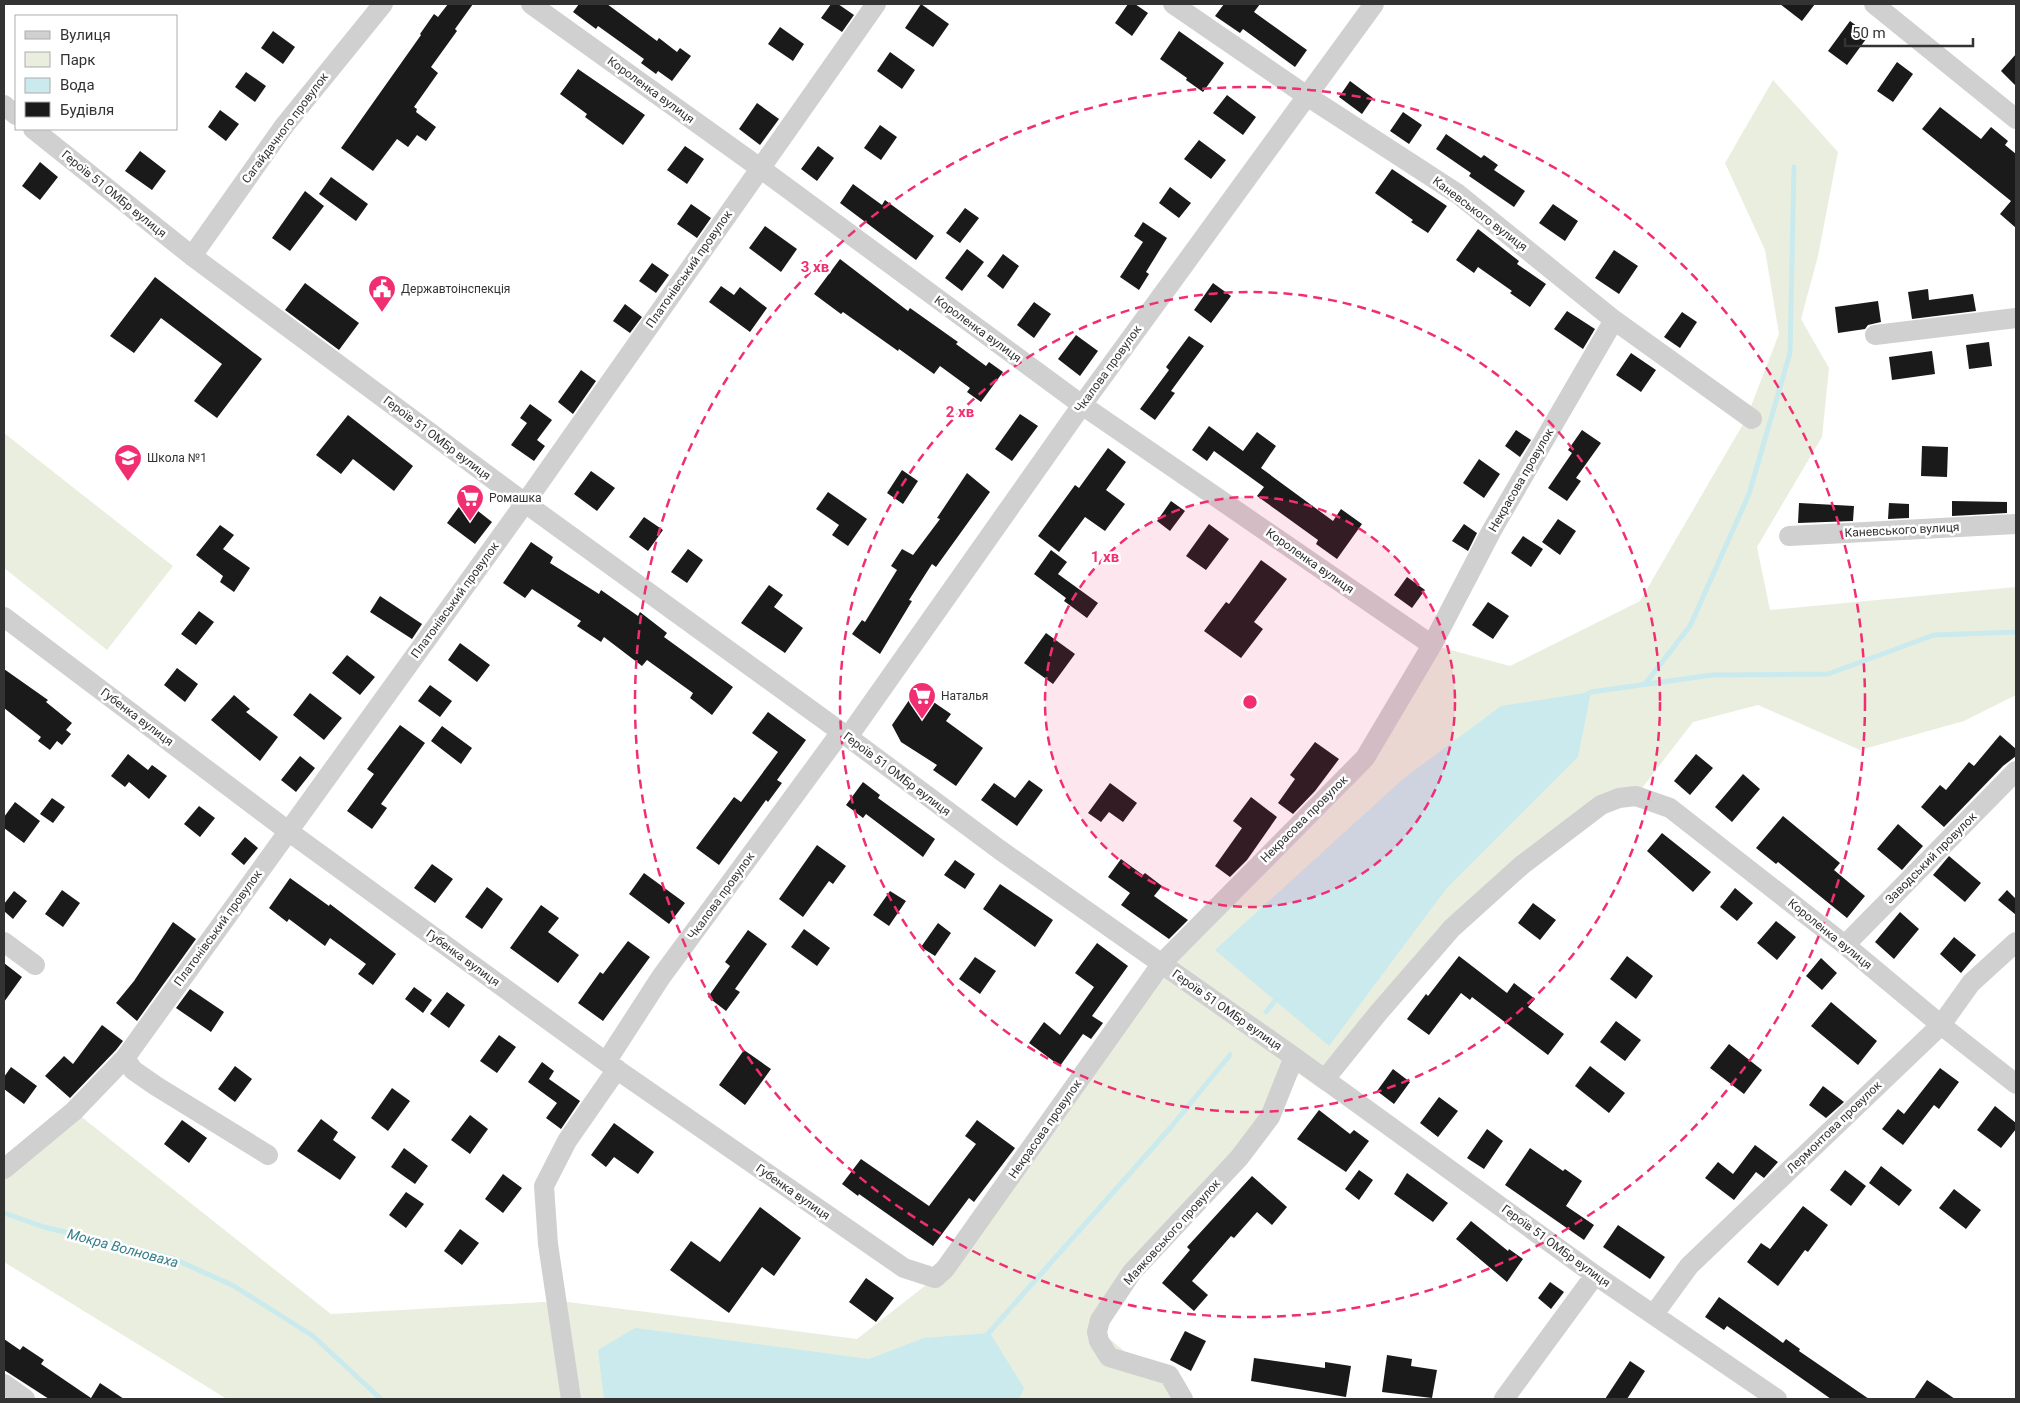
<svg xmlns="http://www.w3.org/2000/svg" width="2020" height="1403" font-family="Roboto,sans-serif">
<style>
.green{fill:#eaeede}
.water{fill:#caeaee}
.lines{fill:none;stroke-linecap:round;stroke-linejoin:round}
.stream{stroke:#caeaee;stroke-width:5}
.building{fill:#1a1a1a}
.minor{stroke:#d0d0d0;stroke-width:20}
.ring{fill:none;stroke:#f12e72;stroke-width:2.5;stroke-dasharray:9 6}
.labels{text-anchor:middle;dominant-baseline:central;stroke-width:5;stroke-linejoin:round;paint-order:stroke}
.street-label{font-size:12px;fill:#333;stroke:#fff}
.poi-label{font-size:12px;fill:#333;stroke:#fff;text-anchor:start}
.water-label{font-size:14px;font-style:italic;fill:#337e88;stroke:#fff}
.centre{fill:#f12e72;stroke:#fff;stroke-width:2.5}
.ring-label{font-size:15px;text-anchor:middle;font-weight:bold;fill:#f12e72;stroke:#fff;stroke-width:5;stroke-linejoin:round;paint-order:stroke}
</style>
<rect width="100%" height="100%" fill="#fff"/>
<path class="green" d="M1773,80L1838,152L1818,256L1801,319L1829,368L1822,437L1757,547L1770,610L2016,587V695L1964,721L1860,750L1758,705L1693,722L1636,796L1619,798L1522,865L1379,1012L1323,1091L1299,1074L1094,1326L1182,1399H227L4,1262V1169L74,1111L331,1314L560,1301L857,1339L935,1278L1162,963L1365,758L1432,645L1510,666L1640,601L1746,419L1779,334L1765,250L1725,163Z
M4,433L173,566L107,650L4,568Z"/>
<path class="water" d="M1591,692L1578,757L1446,889L1329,1046L1215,950L1403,779L1501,706Z
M635,1328L869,1359L924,1338L990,1333L1024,1388L1019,1399H604L598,1350Z"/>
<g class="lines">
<path class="stream" d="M1645,684L1690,626L1749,494L1790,353L1794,167
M1586,695L1591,692L1712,675L1828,674L1934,635L2016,632
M1266,1012L1278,997
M4,1213L44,1227L172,1258L234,1286L313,1336L381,1399
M986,1336L1171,1127L1230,1055"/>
</g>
<path class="building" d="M448,4H473L455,29L457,31L431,67L438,73L414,107L417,109L416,112L436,127L426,141L417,135L408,147L397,139L373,171L341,148L421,35L420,34L434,14L438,17Z
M579,4H607L657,41L659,38L677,52L680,48L691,56L672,81L658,71L656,74L641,63L644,59L598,26L596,29L573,12Z
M831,4H838L854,15L842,32L821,18Z
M921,4L949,24L933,47L905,28Z
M1128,4H1135L1148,13L1132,36L1115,23Z
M1224,4H1260L1254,12L1307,50L1295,67L1243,29L1240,33L1215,16Z
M1780,4H1815L1802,21Z
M1850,21L1869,35L1847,65L1828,51Z
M780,27L804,44L793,61L768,44Z
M273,31L295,47L283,64L261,48Z
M1179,31L1224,63L1203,92L1186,80L1187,78L1160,59Z
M890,52L915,70L902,89L877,71Z
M2016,54V86L2001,71Z
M1897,62L1913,74L1893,102L1877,91Z
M578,69L645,115L623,145L585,117L587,114L560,94Z
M246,72L266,86L255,102L235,87Z
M1350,81L1373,98L1362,114L1339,97Z
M1227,95L1256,117L1243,135L1213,113Z
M757,103L779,119L760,145L739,129Z
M1940,107L1981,139L1991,127L2008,141L2005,145L2016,154V228L2000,214L2011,201L1922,129Z
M220,110L239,124L226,141L208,127Z
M1403,112L1422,125L1409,144L1390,131Z
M880,125L897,137L881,160L864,148Z
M1446,134L1481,158L1484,155L1498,165L1494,170L1525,191L1514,207L1469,176L1471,173L1436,149Z
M1199,140L1226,160L1211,179L1184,159Z
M685,146L704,159L687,184L667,170Z
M818,146L834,158L817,181L801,169Z
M140,151L166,171L152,190L125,171Z
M40,162L58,177L40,200L22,186Z
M1392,169L1447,206L1428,233L1411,222L1413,220L1375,193Z
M331,177L368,204L356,221L319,194Z
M853,184L882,205L885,200L934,236L916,260L840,203Z
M1170,187L1191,203L1179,218L1159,203Z
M305,191L324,206L290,251L272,238Z
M691,204L711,218L697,238L677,224Z
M1553,204L1578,221L1565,241L1539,223Z
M965,208L979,218L960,243L946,233Z
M1143,222L1167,238L1146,272L1149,274L1139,290L1120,277L1143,242L1134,236Z
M765,226L797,249L781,272L749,248Z
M1478,229L1519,261L1517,264L1546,284L1530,307L1510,293L1512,291L1478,267L1474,273L1456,260Z
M967,249L984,262L962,291L945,278Z
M1614,250L1638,266L1619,294L1595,278Z
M1003,254L1019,266L1003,289L987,276Z
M840,259L908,311L910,308L958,342L956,344L986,366L989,362L1003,372L981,402L967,392L970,388L940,366L934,374L899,349L898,351L843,312L841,314L814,294Z
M652,263L669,275L656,293L639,281Z
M155,277L262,359L217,418L194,401L222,364L161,318L134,353L110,336Z
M305,283L359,323L339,350L285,310Z
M1213,283L1231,296L1211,323L1194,310Z
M721,286L734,295L740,287L767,308L750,332L709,302Z
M1928,289L1929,300L1973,294L1976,311L1912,319L1908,292Z
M1878,301L1881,322L1868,325L1865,329L1838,333L1835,307Z
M1034,302L1051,314L1034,338L1017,325Z
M625,304L642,317L630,333L613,321Z
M1567,311L1595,329L1583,349L1554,329Z
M1682,312L1697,322L1680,348L1664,337Z
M1076,335L1098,351L1080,376L1058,359Z
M1189,336L1204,346L1171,391L1175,393L1155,420L1140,409L1169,370L1166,367Z
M1989,342L1992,366L1969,369L1966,345Z
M1932,351L1935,374L1892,380L1889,357Z
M1631,353L1656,370L1641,392L1616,375Z
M581,370L596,381L573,414L558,402Z
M530,404L552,420L537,440L545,446L534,461L511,445L527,423L520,418Z
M1020,414L1038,426L1012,461L995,449Z
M348,415L413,466L394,491L353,459L341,474L316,455Z
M1209,426L1243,451L1257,432L1276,446L1261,468L1333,521L1341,509L1362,524L1337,559L1316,544L1318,540L1257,496L1264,487L1214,451L1207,461L1192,450Z
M1516,430L1531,440L1520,457L1505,446Z
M1582,430L1601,443L1576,478L1581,481L1567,501L1548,488L1572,453L1568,450Z
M1922,446L1948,447L1947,477L1921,476Z
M1108,448L1126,462L1106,490L1125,504L1105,531L1085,517L1059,552L1038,536L1075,485L1079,488Z
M1479,459L1500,474L1484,498L1463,483Z
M902,470L918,481L903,504L887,493Z
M591,471L615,488L597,511L574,494Z
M967,473L990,492L936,567L932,564L909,600L912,601L880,654L852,634L862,620L865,622L897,570L891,566L902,549L913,555L940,519L937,518Z
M828,492L867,519L848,546L832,535L839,525L816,509Z
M464,500L492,522L475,544L447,523Z
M1171,501L1185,511L1170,531L1157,521Z
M1952,501L2007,502V513L1952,516Z
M1799,503L1854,506L1853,521L1798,523Z
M1889,503L1909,504V518L1888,519Z
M644,517L663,530L648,551L629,537Z
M1558,519L1576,531L1560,555L1542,542Z
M1209,524L1229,539L1206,570L1186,556Z
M1464,524L1477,533L1468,551L1452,541Z
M220,525L234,535L223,549L250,568L234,592L220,582L223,576L196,555Z
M1523,536L1543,549L1531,567L1511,553Z
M531,542L553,557L550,563L599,594L601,590L638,616L640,612L667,633L664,637L733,687L712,715L690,698L693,693L647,660L642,666L604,637L601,642L577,626L581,621L532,589L525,598L503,583Z
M688,549L703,560L687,583L671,572Z
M1051,550L1067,562L1058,574L1098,603L1087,618L1064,601L1066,598L1034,574Z
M1261,560L1287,579L1254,622L1263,629L1241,658L1204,631L1226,602L1229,604Z
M1407,577L1425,590L1412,608L1394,595Z
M769,585L783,595L774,607L803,628L785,653L741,623Z
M380,596L422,624L412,639L370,612Z
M1488,602L1509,616L1493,639L1472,625Z
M199,611L214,622L196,645L181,634Z
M1046,633L1075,654L1053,684L1024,663Z
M460,643L490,665L477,682L448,660Z
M347,655L375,677L360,695L332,673Z
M177,668L198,684L185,702L164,685Z
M4,669L48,700L46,702L72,723L66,730L71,734L62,745L57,741L50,750L38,741L41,737L4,708Z
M430,685L452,701L440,717L418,701Z
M916,690L951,714L946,721L983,748L956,786L933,770L937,765L901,742L892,725Z
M310,693L342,718L324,740L293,715Z
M234,695L250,709L246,712L278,737L260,761L211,720Z
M768,712L806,740L777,780L782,783L768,802L766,800L719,865L696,848L734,797L741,802L778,752L752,733Z
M400,725L425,743L381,804L387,808L372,829L347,811L374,774L367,769Z
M442,726L472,748L461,764L431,741Z
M2000,735L2016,749V756L2003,766L1944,827L1921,807L1940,785L1946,790L1969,762L1974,766Z
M1315,742L1339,759L1315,791L1293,814L1278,803L1295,779L1290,775Z
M128,754L148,770L152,765L167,776L149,799L129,782L125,787L111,776Z
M1696,754L1713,768L1690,795L1674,781Z
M300,756L315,768L296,792L281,780Z
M1743,774L1760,789L1732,822L1715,807Z
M1029,780L1043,790L1017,826L981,800L994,783L1015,798Z
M863,782L880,795L878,798L935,839L923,857L866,814L863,818L846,805Z
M1110,783L1137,803L1123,822L1109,812L1101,822L1088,813Z
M1251,797L1277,817L1247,860L1230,877L1215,866L1242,828L1233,821Z
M52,798L65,807L53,823L40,814Z
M15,802L40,821L24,843L4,828V817Z
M199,806L215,818L200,837L184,824Z
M1783,816L1840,863L1834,870L1865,896L1847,918L1778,862L1776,864L1756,848Z
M1898,824L1923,846L1902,870L1877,849Z
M1662,833L1711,872L1693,892L1647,851Z
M245,837L258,848L244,865L231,854Z
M817,845L846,866L833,884L829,881L803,917L779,899Z
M1949,856L1981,883L1965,902L1933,875Z
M1121,859L1143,875L1145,873L1162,886L1154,896L1188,920L1169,939L1121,905L1130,893L1108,877Z
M955,860L975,874L965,889L944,875Z
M432,864L453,879L435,903L414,888Z
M644,873L685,903L669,924L629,894Z
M290,878L329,906L330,904L396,954L373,985L358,974L366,964L330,938L325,946L289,919L287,922L269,908Z
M1000,884L1053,920L1035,947L983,909Z
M487,887L503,899L482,929L465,917Z
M1735,888L1753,903L1737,921L1720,907Z
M62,890L80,903L63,927L45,914Z
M2007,890L2016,899V915L1998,900Z
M14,891L27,901L13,919L4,911V904Z
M890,891L906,901L889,926L873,915Z
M1533,903L1556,920L1540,940L1518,923Z
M541,905L559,918L548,932L579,955L558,983L510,948Z
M1900,912L1919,929L1894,959L1875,942Z
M1776,921L1796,937L1777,960L1757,943Z
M173,922L196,939L137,1021L116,1003L134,981Z
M938,923L951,933L935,956L921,947Z
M804,929L830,948L817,966L791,947Z
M748,930L767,944L735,989L740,992L726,1011L708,997L730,966L725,962Z
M1954,937L1976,955L1961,973L1940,954Z
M628,941L650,957L603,1021L578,1003L600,972L603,974Z
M1097,943L1128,966L1092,1016L1103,1023L1091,1039L1083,1034L1060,1066L1029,1043L1044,1022L1060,1035L1094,987L1075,973Z
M1459,956L1507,993L1514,983L1535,999L1528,1007L1564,1034L1548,1055L1472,997L1470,1000L1461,993L1429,1035L1407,1019L1426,994L1428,996Z
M1627,956L1653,976L1636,999L1610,979Z
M975,957L996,971L980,994L959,979Z
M1821,958L1837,973L1822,990L1806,976Z
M4,963L22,977L4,1002Z
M414,987L432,1000L423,1013L405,999Z
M190,989L224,1012L211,1032L176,1008Z
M447,992L465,1005L449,1028L430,1014Z
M1831,1002L1877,1041L1858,1065L1811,1026Z
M1616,1021L1641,1040L1625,1061L1600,1042Z
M102,1025L123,1041L116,1050L70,1098L45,1076L64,1056L73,1064Z
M499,1035L516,1047L497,1073L480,1061Z
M1729,1044L1762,1070L1744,1094L1710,1068Z
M744,1050L771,1069L745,1105L719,1085Z
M542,1062L554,1071L549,1079L580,1101L561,1129L546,1118L557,1103L528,1082Z
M235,1066L252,1079L235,1102L218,1089Z
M1590,1066L1625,1093L1609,1113L1575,1086Z
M11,1067L37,1086L24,1104L4,1089V1077Z
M1940,1068L1959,1082L1939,1109L1934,1105L1903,1145L1882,1129L1898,1109L1904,1114Z
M1393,1069L1410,1082L1394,1104L1377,1091Z
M1823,1086L1844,1102L1826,1118L1809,1105Z
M392,1088L410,1101L388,1131L371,1118Z
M1439,1097L1458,1111L1438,1137L1420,1123Z
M1995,1106L2016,1123V1129L2001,1148L1977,1130Z
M1319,1110L1350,1134L1354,1130L1369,1141L1346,1172L1297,1139Z
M470,1115L488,1129L470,1154L451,1140Z
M321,1119L338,1132L333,1140L356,1157L340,1180L297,1151Z
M182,1120L207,1138L189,1163L164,1144Z
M977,1120L1015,1148L974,1202L969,1198L933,1246L859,1194L858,1196L842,1184L861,1159L929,1206L976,1144L965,1136Z
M614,1123L654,1152L638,1174L614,1157L606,1167L591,1155Z
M1487,1129L1503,1141L1484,1169L1467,1158Z
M1755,1145L1778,1162L1764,1178L1756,1172L1734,1200L1705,1178L1718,1162L1733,1174Z
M404,1148L428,1166L415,1184L391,1167Z
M1530,1148L1563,1171L1565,1169L1582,1181L1566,1206L1594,1225L1584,1240L1505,1185Z
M1881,1166L1912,1190L1899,1206L1869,1183Z
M1359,1170L1373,1180L1359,1200L1345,1189Z
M1845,1170L1866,1186L1851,1206L1830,1190Z
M1407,1173L1448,1203L1433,1222L1394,1194Z
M503,1174L522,1188L503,1213L485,1199Z
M1252,1176L1287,1207L1272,1225L1257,1212L1234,1238L1231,1236L1192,1281L1208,1295L1194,1311L1162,1283L1190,1250L1187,1247Z
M1954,1189L1981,1210L1966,1229L1939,1208Z
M406,1192L424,1204L406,1228L389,1215Z
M1803,1206L1828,1225L1808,1252L1805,1250L1778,1286L1747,1262L1761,1243L1770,1249Z
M760,1207L801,1238L774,1276L762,1267L729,1313L670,1270L691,1241L720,1262Z
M1471,1221L1508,1251L1509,1249L1523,1259L1507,1282L1456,1239Z
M1618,1225L1665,1257L1650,1279L1603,1247Z
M460,1229L479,1243L462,1265L444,1251Z
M866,1278L894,1298L876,1322L849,1302Z
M1550,1282L1564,1292L1551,1309L1538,1298Z
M1719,1297L1783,1343L1786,1339L1800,1349L1799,1351L1869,1399H1831L1727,1326L1724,1330L1705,1317Z
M1185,1331L1206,1341L1191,1371L1170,1360Z
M4,1339L20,1350L23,1346L44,1360L41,1364L91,1398L100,1383L124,1399H49L4,1370Z
M1387,1355L1412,1359L1411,1366L1437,1370L1432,1398L1382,1392Z
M1254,1358L1325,1368V1362L1351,1366L1346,1397L1251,1381Z
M1630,1361L1645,1371L1627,1399H1605Z
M1927,1380L1955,1399H1914Z"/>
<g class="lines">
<path class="minor" d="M531,4L760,168L1082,405L1432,645
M1173,4L1307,96L1458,194L1614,320L1752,419
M1874,4L2016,119
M4,105L16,115
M33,129L192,256L525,503L848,737L1000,850L1294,1057L1595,1275L1777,1399
M192,256L284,126L383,4
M1875,335L2016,318
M1789,536L2016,524
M4,617L288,831L606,1062L904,1268L935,1278L945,1269L1162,963L1365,758L1432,645L1492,530L1614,320
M848,737L1082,405L1374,4
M4,942L35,965
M1845,945L2016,771
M125,1058L133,1070L156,1086L268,1155
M606,1062L661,977L841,732
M1325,1079L1379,1012L1452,928L1522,865L1601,805L1619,798L1636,796L1670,808L1845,945L1941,1025L2016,1084
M4,1169L74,1111L125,1058L525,503L876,4
M1654,1314L1689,1266L1941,1025L1971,983L2016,942
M4,1384L25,1399
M571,1399L548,1244L544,1186L567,1141L617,1069
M1183,1399L1169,1375L1109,1357L1099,1341L1097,1332L1100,1320L1132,1272L1239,1158L1270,1117L1294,1057
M1504,1399L1595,1275"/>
</g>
<circle cx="1250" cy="702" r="205" fill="#f12e72" fill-opacity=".12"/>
<g class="ring">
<circle cx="1250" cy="702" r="205"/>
<circle cx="1250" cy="702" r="410"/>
<circle cx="1250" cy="702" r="615"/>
</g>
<defs>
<symbol id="civic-pin" viewBox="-11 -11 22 30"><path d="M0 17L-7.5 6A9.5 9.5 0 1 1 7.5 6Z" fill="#f12e72" stroke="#fff"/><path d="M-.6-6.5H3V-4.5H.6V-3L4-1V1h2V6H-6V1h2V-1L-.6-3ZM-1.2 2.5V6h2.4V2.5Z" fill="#fff"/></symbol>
<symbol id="school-pin" viewBox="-11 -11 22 30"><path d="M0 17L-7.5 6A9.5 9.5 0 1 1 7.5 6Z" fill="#f12e72" stroke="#fff"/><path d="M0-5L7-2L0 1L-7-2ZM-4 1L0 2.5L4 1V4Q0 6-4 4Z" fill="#fff"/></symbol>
<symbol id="supermarket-pin" viewBox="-11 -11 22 30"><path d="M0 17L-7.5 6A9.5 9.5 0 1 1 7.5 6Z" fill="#f12e72" stroke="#fff"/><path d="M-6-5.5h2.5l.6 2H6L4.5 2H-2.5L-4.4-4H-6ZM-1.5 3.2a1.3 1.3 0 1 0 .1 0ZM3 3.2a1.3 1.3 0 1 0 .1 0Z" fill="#fff"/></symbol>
</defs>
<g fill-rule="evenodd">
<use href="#civic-pin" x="366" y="273" width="32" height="43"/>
<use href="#school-pin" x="112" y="442" width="32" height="43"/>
<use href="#supermarket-pin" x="454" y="482" width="32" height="43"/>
<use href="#supermarket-pin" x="906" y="680" width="32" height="43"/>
</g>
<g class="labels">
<g class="street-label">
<text transform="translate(651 90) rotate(36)">Короленка вулиця</text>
<text transform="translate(285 128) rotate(-53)">Сагайдачного провулок</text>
<text transform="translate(114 194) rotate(39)">Героїв 51 ОМБр вулиця</text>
<text transform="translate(1480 214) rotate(37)">Каневського вулиця</text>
<text transform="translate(689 269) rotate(-55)">Платонівський провулок</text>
<text transform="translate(978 329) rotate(36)">Короленка вулиця</text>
<text transform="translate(1108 369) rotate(-54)">Чкалова провулок</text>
<text transform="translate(437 438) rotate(37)">Героїв 51 ОМБр вулиця</text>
<text transform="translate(1521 480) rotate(-60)">Некрасова провулок</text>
<text transform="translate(1902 530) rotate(-3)">Каневського вулиця</text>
<text transform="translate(1310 561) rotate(35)">Короленка вулиця</text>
<text transform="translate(455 600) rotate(-54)">Платонівський провулок</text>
<text transform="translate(137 717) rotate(37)">Губенка вулиця</text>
<text transform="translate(897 774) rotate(37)">Героїв 51 ОМБр вулиця</text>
<text transform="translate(1304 819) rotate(-45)">Некрасова провулок</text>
<text transform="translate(1931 858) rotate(-45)">Заводський провулок</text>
<text transform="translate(721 896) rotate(-54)">Чкалова провулок</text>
<text transform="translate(218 928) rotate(-54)">Платонівський провулок</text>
<text transform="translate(1830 934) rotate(39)">Короленка вулиця</text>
<text transform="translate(463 958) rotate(36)">Губенка вулиця</text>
<text transform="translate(1227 1010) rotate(35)">Героїв 51 ОМБр вулиця</text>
<text transform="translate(1834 1127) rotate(-44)">Лермонтова провулок</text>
<text transform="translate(1045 1129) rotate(-55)">Некрасова провулок</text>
<text transform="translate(793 1192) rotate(35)">Губенка вулиця</text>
<text transform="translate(1172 1232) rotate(-48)">Маяковського провулок</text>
<text transform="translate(1556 1246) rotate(36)">Героїв 51 ОМБр вулиця</text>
</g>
<g class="poi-label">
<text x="401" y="289">Державтоінспекція</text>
<text x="147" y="458">Школа №1</text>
<text x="489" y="498">Ромашка</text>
<text x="941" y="696">Наталья</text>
</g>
<g class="water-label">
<text transform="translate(123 1248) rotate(15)">Мокра Волноваха</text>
</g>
</g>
<circle cx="1250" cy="702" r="8" class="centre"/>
<g class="ring-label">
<text x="815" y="272">3 хв</text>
<text x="960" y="417">2 хв</text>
<text x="1105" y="562">1 хв</text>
</g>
<rect width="2020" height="1403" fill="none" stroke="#333333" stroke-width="10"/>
<rect x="15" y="15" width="162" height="115" fill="#ffffff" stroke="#adadad"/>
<rect x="25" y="31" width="25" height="8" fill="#d0d0d0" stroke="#adadad"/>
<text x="60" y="40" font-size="15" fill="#333333">Вулиця</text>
<rect x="25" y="52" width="25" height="15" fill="#eaeede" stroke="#adadad"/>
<text x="60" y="65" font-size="15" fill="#333333">Парк</text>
<rect x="25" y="78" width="25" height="15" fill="#caeaee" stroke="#adadad"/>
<text x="60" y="90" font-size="15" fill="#333333">Вода</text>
<rect x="25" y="102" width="25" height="15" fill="#1a1a1a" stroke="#adadad"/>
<text x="60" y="115" font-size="15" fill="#333333">Будівля</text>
<path d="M1845 38v8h128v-8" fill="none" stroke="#333333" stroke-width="2.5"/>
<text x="1852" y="38" font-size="15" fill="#333333" stroke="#ffffff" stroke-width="4" paint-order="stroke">50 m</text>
</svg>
